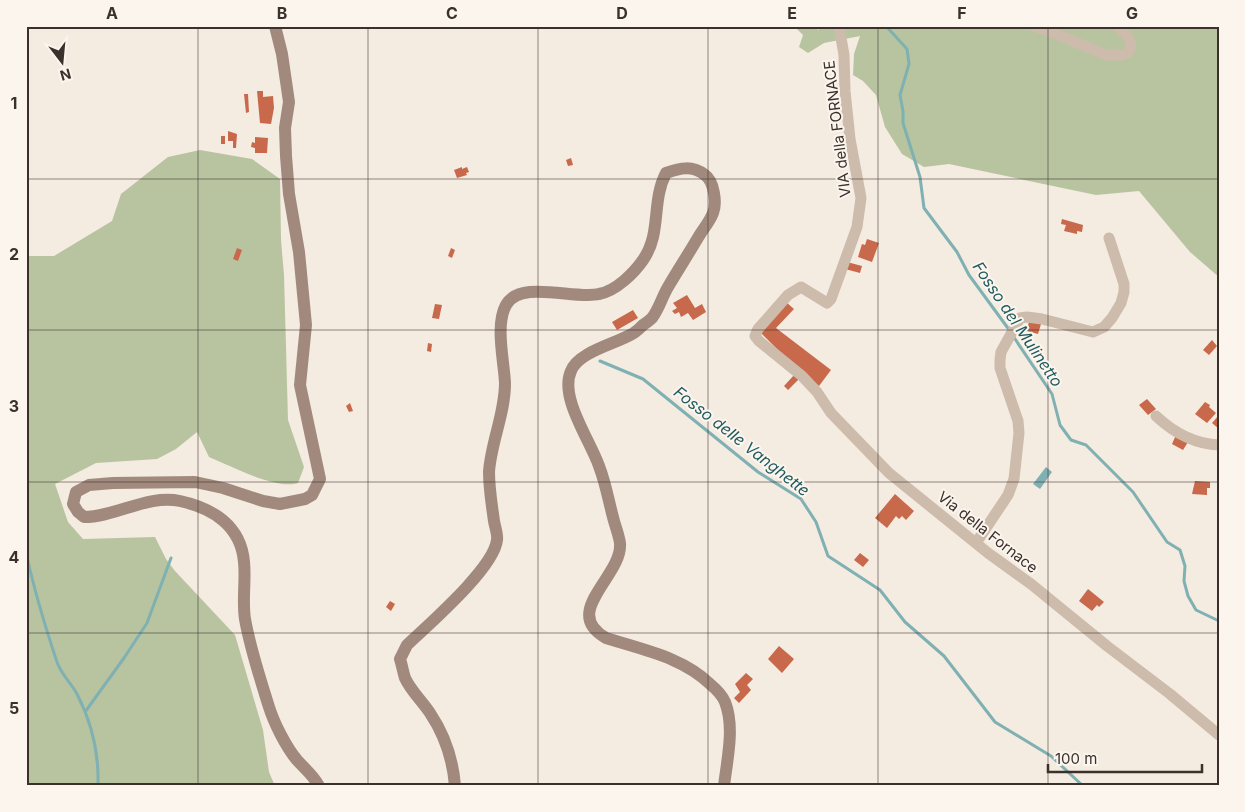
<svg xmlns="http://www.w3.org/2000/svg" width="1245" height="812" font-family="Inter,sans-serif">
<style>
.green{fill:#b8c4a0}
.water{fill:#7fb0b2}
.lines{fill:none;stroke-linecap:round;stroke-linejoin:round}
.stream{stroke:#7fb0b2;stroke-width:3}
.building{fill:#c8694b}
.minor{stroke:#cdbbac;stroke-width:11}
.secondary{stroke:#a18a7d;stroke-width:12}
.grid{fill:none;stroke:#3b302b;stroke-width:1;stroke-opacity:0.55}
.labels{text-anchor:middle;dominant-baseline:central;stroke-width:4;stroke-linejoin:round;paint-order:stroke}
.street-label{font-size:15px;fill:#3b302b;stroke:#fbf5ee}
.water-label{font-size:16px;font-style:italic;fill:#1f5a5e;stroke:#fbf5ee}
.neatline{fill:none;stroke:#3b302b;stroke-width:2}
.grid-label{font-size:16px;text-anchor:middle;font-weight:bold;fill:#3b302b}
</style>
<rect width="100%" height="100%" fill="#f4ebe1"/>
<path class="green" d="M794,26H815L818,30L822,26H1219V277L1190,252L1139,191L1096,195L949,164L924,167L902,154L885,127L876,95L863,81L853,75L854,54L860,36L824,43L808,53L799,47L803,35Z
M200,150L252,159L280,179L281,240L284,275L288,420L304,467L298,483C276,490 231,466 209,457L197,432L176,449L157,459L96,463L55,484L68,522L83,539L155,537L166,559L175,571L235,635L263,730L269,772L275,786H26V256H54L112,221L121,194L168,157Z"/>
<path class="water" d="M1046,467L1052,472L1040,489L1033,484Z"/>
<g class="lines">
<path class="stream" d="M886,26L907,49L909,64L900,95L903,111V123L920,177L924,208L957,252L969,275L1010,331
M1013,336L1052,394L1060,425L1071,440L1086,445L1133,492L1167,542L1180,550L1185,566L1184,581L1188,596L1196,610L1219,621
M600,361L643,379L758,472L801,499L816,522L828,556L880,590L905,622L944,656L995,722L1051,756L1083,786
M26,552C34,590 45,626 57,662C61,674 71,683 77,694C92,723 99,754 98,786
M85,712L124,658L147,623L171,558"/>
</g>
<path class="building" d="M257,91H263V97L273,96L274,108L271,124L260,123Z
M244,94H248L249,112L246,113Z
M228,131L237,134L236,148H233V141H228Z
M221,136H225V144H221Z
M255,137L268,138L267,153H255V148L251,147L252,142L255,143Z
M571,158L573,165L568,166L566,160Z
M462,167V169L467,167L469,172L466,173L467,175L457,178L454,170Z
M1062,219L1083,225L1082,232L1077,231V234L1064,231L1066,225L1061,224Z
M867,239L879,243L872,262L858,257L862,244L865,245Z
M237,248L242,250L238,261L233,259Z
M451,248L455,250L452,258L448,256Z
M847,262L862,266L860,273L845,269Z
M687,295L695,308L702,304L706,312L693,320L688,313L681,317L679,312L675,314L672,311L677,308L673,303Z
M786,302L794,309L776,328L831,370L819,386L788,360L760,332Z
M435,304L442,305L439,319L432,318Z
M633,310L638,318L617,330L612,322Z
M1029,321L1041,324L1038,334L1027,331Z
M1212,340L1217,346L1209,355L1203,350Z
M428,343L432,344L431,352L427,351Z
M795,374L799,379L788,390L784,386Z
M1147,399L1156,409L1148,415L1139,405Z
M1205,402L1210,405L1209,407L1216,413L1207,423L1195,414Z
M350,403L353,411L349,412L346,406Z
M1219,415V429L1212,423Z
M1176,435L1188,442L1183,450L1172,444Z
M1195,481L1210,482V488H1207V495L1192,494Z
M895,494L914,511L906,520L902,516L899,519L896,516L887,528L875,518Z
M860,553L869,560L863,567L854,560Z
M1088,589L1104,602L1099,607L1097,605L1092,611L1079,601Z
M390,601L395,604L391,611L386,607Z
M779,646L794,659L782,673L768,659Z
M746,673L753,679L747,685L751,690L739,703L734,698L740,692L735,684Z"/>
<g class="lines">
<path class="minor" d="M839,26L844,55L845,91L850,139L861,198L857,227L831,299L827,303L801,287L788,295L758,329L755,336L759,341L802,376L817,392L831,413L889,473L988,553L1031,584L1107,646L1170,694L1219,735
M1034,26L1054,33L1106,55H1122L1128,53L1131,45L1128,37L1117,26
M1156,416C1173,432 1195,444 1219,445
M976,543L1008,495L1014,479L1019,433L1018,421L1000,368V360L1001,352L1020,318L1027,317L1042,319L1093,332L1104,327L1112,318L1121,303L1124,292V284L1109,238"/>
<path class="secondary" d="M275,26L282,54L289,102L285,128L286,156L289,194L299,252L306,325L300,385L320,479L312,495L305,499L280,504L263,501L223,488L195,482L113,483L89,485L76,492L73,504L78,512L84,517C116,517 148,494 180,501C213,508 241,526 244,562C246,580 242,600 245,619C250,648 260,678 269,707C274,723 286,747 297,760C305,769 313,775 319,786
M455,786C453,760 444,734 430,713C422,701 411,691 405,678C403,672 402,665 400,659L407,645C429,624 494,568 497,540C498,535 495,527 494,521C492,506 489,489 489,472C491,442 505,414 505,383C504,361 495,325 506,305C520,279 575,300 599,294C616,291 634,273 643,260C662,233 651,202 666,173C680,168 692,165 705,175C714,181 717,203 713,213C710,221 704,228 699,236C689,253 678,270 668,287C662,297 659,309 652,318C650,320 646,323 643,325C640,328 636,332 632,334C615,344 578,352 571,371C559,397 590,440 599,466C606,484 609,503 614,521C616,528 619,536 620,543C623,576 560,612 606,638C643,650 682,657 710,684C716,689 722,695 725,702C735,727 727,760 724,786"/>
</g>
<path class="grid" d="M198,26V786M368,26V786M538,26V786M708,26V786M878,26V786M1048,26V786M26,179H1219M26,330H1219M26,482H1219M26,633H1219"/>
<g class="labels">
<g class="street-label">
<text transform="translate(837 129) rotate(-97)">VIA della FORNACE</text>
<text transform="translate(988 532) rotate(38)">Via della Fornace</text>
</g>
<g class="water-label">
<text transform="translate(1018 324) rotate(56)">Fosso del Mulinetto</text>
<text transform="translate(742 441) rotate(38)">Fosso delle Vanghette</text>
</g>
</g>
<rect width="1245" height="812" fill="none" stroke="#fbf5ee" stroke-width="55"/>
<g transform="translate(62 62) rotate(164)" stroke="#fbf5ee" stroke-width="4" paint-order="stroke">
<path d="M0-4L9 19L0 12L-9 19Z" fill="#3b302b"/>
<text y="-8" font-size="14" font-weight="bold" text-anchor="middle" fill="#3b302b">N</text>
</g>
<path d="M1048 764v8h154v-8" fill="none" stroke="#3b302b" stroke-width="2.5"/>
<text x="1055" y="764" font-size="15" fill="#3b302b" stroke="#fbf5ee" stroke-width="4" paint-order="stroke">100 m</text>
<rect x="28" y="28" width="1190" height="756" class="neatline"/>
<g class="grid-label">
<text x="112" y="19">A</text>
<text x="282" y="19">B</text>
<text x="452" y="19">C</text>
<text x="622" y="19">D</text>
<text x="792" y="19">E</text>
<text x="962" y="19">F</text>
<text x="1132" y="19">G</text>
<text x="14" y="109">1</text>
<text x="14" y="260">2</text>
<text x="14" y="412">3</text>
<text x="14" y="563">4</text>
<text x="14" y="714">5</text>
</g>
</svg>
